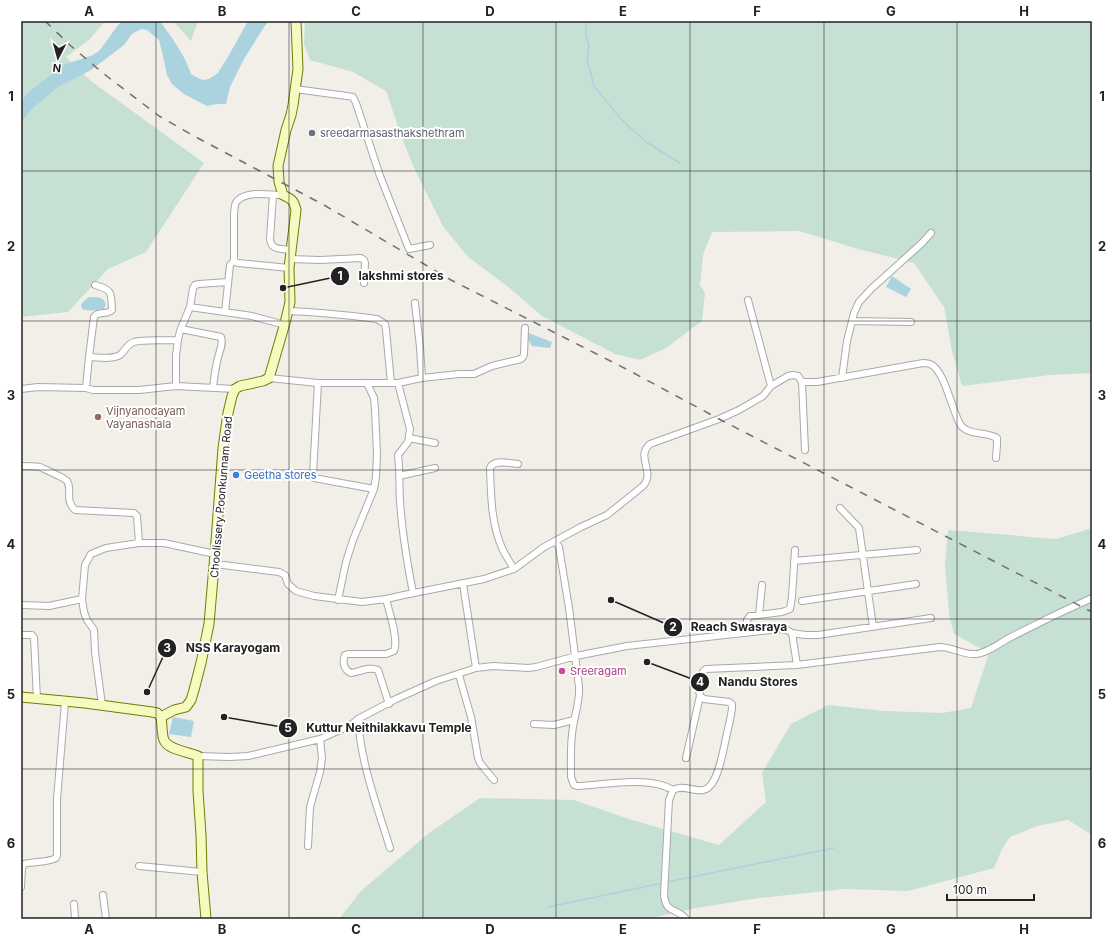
<svg xmlns="http://www.w3.org/2000/svg" width="1113" height="940" font-family="Inter,sans-serif">
<style>
.wetland{fill:#c6e0d4}
.water{fill:#aad3df}
.lines{fill:none;stroke-linecap:round;stroke-linejoin:round}
.stream{stroke:#aad3df;stroke-width:1.5}
.street-casing{stroke:#a9a9a9;stroke-width:8}
.secondary-casing{stroke:#707d05;stroke-width:11}
.street{stroke:#fff;stroke-width:6}
.secondary{stroke:#f7fabf;stroke-width:9}
.rail{stroke:#707070;stroke-width:1.5;stroke-dasharray:8 8;stroke-linecap:butt}
.grid{fill:none;stroke:#222;stroke-width:1;stroke-opacity:0.55}
.worship-dot{fill:#6b7280;stroke:#fff;stroke-width:1.5}
.education-dot{fill:#8d6e63;stroke:#fff;stroke-width:1.5}
.shop-dot{fill:#3f7fe0;stroke:#fff;stroke-width:1.5}
.hotel-dot{fill:#d1479c;stroke:#fff;stroke-width:1.5}
.labels{text-anchor:middle;dominant-baseline:central;stroke-width:4;stroke-linejoin:round;paint-order:stroke}
.worship-label{font-size:11px;fill:#5b616d;stroke:#fff;text-anchor:start}
.education-label{font-size:11px;fill:#785e54;stroke:#fff;text-anchor:start}
.shop-label{font-size:11px;fill:#366cbe;stroke:#fff;text-anchor:start}
.street-label{font-size:11px;fill:#222;stroke:#fff}
.hotel-label{font-size:11px;fill:#b23c85;stroke:#fff;text-anchor:start}
.leader{fill:none;stroke:#222;stroke-width:1.5}
.callout-dot{fill:#222;stroke:#fff;stroke-width:1.5}
.mark-label{font-size:12px;text-anchor:middle;font-weight:bold;fill:#fff}
.callout-label{font-size:12px;text-anchor:middle;font-weight:bold;fill:#222;stroke:#fff;stroke-width:4;stroke-linejoin:round;paint-order:stroke}
.neatline{fill:none;stroke:#222;stroke-width:1.5}
.grid-label{font-size:13px;text-anchor:middle;font-weight:bold;fill:#222}
</style>
<rect width="100%" height="100%" fill="#f2efe9"/>
<path class="wetland" d="M21,21H105L90,39L66,57L91,81L204,163L146,252L108,269L68,312L21,317Z
M173,21H198L191,41Z
M305,21H1092V373L1049,375L962,386L952,351L944,307L914,263L858,249L799,231L712,232L703,255L700,285L705,293L702,321L666,348L640,360L615,354L542,316L507,286L467,256L443,226L414,168L402,138L386,91L353,72L310,60L304,44Z
M1092,528V835L1068,820L1037,826L1010,837L1002,849L994,868L908,891L845,889L759,898L696,908L648,919H339L361,891L429,833L480,798L574,800L629,819L719,845L766,802L762,773L791,724L828,705L885,711L942,713L971,708L989,653L954,634L949,614L945,565L948,530L1056,539Z"/>
<path class="water" d="M123,21H160C173,40 184,53 191,74L202,80L209,79L218,73L229,55L248,21H269L264,27L244,59L230,87L226,104H217L207,106L184,94L172,84L167,75L163,56L159,40L147,30L141,29L132,34L124,45L91,70L58,87L34,107L21,122V101L31,90L66,64L93,55L100,50L118,25Z
M892,276L911,289L906,297L886,287Z
M89,297C96,297 103,296 106,304L104,309C97,310 90,312 82,309L81,304L85,300Z
M526,332L552,342L550,348L532,346L526,336Z
M173,717L194,721L191,737L169,734Z"/>
<g class="lines">
<path class="stream" d="M586,21V35L589,46L587,59L594,86L621,119L646,142L680,163
M667,882L834,848
M548,907L663,883"/>
<defs>
<path id="street" d="M295,89L347,96L353,97L356,103L380,176L409,249L430,245
M273,195L270,239C271,251 281,248 291,250
M283,195C270,195 247,190 237,201C234,204 235,209 234,213V261L238,263L289,268
M290,259L320,260L361,258L364,260L365,263L364,283
M748,300L771,386
M415,303L420,347L422,378
M190,307L252,316L285,325
M288,311C318,312 347,315 377,319L385,324L386,330L391,383
M225,312L230,265L234,261
M852,321L911,322
M181,329L221,337C224,346 218,353 217,362C215,370 214,379 213,388
M89,357C98,357 112,360 120,355C125,351 127,344 134,342C143,339 167,341 178,340
M269,378L318,383H398L422,378L459,374H474L492,366L521,359L523,357L524,354L525,328
M842,378L847,341L854,313L859,302L871,289L921,244L931,233
M802,382L805,450
M318,383L313,475L314,478L374,489
M398,383L410,429L408,442L398,455C400,470 399,486 400,501C402,532 407,562 413,593
M176,386V355L178,340L180,331L190,307L193,288L195,285L199,284L228,282
M86,388L89,357L94,317C99,310 106,316 112,310C111,293 113,290 95,285
M21,389L38,387L86,388L93,390H139L176,386L235,389
M409,438L435,443
M21,466C27,466 33,466 40,467C44,469 65,478 67,481C73,490 64,499 75,510L134,513L137,516L139,543
M399,476L435,468
M840,508L859,528L873,627
M556,542L559,547L569,608L579,687C580,701 575,714 573,727C570,743 571,760 571,777L574,785L577,786C603,785 637,778 661,785C665,786 669,788 673,790
M794,561L917,550
M215,564L279,572L285,575L288,584L296,591L314,596L362,602L386,599L404,595L484,579L514,569L544,547L581,527L607,515L643,486C656,472 635,457 650,444L719,419L739,410L763,396L771,386L788,376L793,375L798,376L802,382H817L923,363C926,363 929,363 932,365C945,373 952,410 960,424C967,436 986,431 997,438V445L996,458
M514,569C510,562 505,555 502,548C491,523 491,495 490,468C493,459 510,463 518,464
M463,584L476,668
M386,599C389,611 399,640 394,651L386,654H348L345,655C342,662 344,670 351,673C359,672 369,666 378,670L389,704
M338,600L346,562L353,540L374,489L376,477L377,454L375,409L374,398L367,383
M802,601L916,584
M21,605L49,606L82,599
M759,615L762,585
M746,633L747,620L750,616L782,612L790,609L792,597L795,550
M792,633L805,635H818L931,618
M21,635H32L34,638L37,699
M459,675L471,717L478,758L480,763L494,780
M102,705L95,652L94,630L87,620L84,612L82,599L85,565L91,554L106,548L139,543H164L215,554
M358,719C361,764 377,806 390,848
M534,724L554,725L574,720
M198,756L230,757L248,756L320,739L351,725L358,719L396,699L436,681L476,668L493,666L528,668L536,667L576,656L627,646L780,629L787,630L792,633L797,665L940,647C952,647 963,655 975,654C986,654 1001,642 1011,637C1038,623 1065,610 1092,598
M686,758L700,696
M308,846L310,807L320,772L322,758L320,739
M139,866L202,872
M21,887L22,868L24,864C34,861 47,863 56,858L57,855V799L65,702
M103,895L106,919
M74,904L75,919
M686,919C677,907 666,915 664,895L669,800L673,790C683,784 693,792 703,790C718,788 723,750 726,738C728,728 731,718 732,708V704L729,702L704,699L700,696C698,687 698,675 706,669L797,665"/>
<path id="secondary" d="M21,697L85,703L152,712L157,713L161,717
M206,919L202,872L201,835L198,791V756C189,752 168,750 164,740C162,736 162,723 161,717L174,710L186,707L191,700L194,690L201,663L209,624L215,554L223,448L228,413L232,396L235,389L240,386L263,381L269,378L285,323L290,302L289,268L296,210C294,201 292,199 283,195L279,182L278,166L286,130L291,115L293,105L298,69L296,21"/>
</defs>
<use href="#street" class="street-casing"/>
<use href="#secondary" class="secondary-casing"/>
<use href="#street" class="street"/>
<use href="#secondary" class="secondary"/>
<path class="rail" d="M45,21L71,46L104,74L159,116L192,135L324,205L451,280L630,371L719,419L1092,612"/>
</g>
<path class="grid" d="M156,21V919M289,21V919M423,21V919M556,21V919M690,21V919M824,21V919M957,21V919M21,171H1092M21,321H1092M21,470H1092M21,619H1092M21,769H1092"/>
<circle class="worship-dot" cx="312" cy="133" r="4"/>
<circle class="education-dot" cx="98" cy="417" r="4"/>
<circle class="shop-dot" cx="236" cy="475" r="4"/>
<circle class="hotel-dot" cx="562" cy="671" r="4"/>
<g class="labels">
<g class="worship-label">
<text x="320" y="133">sreedarmasasthakshethram</text>
</g>
<g class="education-label">
<text x="106" y="411">Vijnyanodayam<tspan x="106" dy="13">Vayanashala</tspan></text>
</g>
<g class="shop-label">
<text x="244" y="475">Geetha stores</text>
</g>
<g class="street-label">
<text transform="translate(221 497) rotate(-85)">Choolissery Poonkunnam Road</text>
</g>
<g class="hotel-label">
<text x="570" y="671">Sreeragam</text>
</g>
</g>
<path class="leader" d="M283 288L340 276M611 600L673 627M147 692L167 648M647 662L700 682M224 717L288 728"/>
<g class="callout-dot">
<circle cx="283" cy="288" r="4"/>
<circle cx="611" cy="600" r="4"/>
<circle cx="147" cy="692" r="4"/>
<circle cx="647" cy="662" r="4"/>
<circle cx="224" cy="717" r="4"/>
<circle cx="340" cy="276" r="10"/>
<circle cx="673" cy="627" r="10"/>
<circle cx="167" cy="648" r="10"/>
<circle cx="700" cy="682" r="10"/>
<circle cx="288" cy="728" r="10"/>
</g>
<g class="mark-label">
<text x="340" y="280">1</text>
<text x="673" y="631">2</text>
<text x="167" y="652">3</text>
<text x="700" y="686">4</text>
<text x="288" y="732">5</text>
</g>
<g class="callout-label">
<text x="401" y="280">lakshmi stores</text>
<text x="739" y="631">Reach Swasraya</text>
<text x="233" y="652">NSS Karayogam</text>
<text x="758" y="686">Nandu Stores</text>
<text x="389" y="732">Kuttur Neithilakkavu Temple</text>
</g>
<rect width="1113" height="940" fill="none" stroke="#ffffff" stroke-width="44"/>
<g transform="translate(58 58) rotate(186)" stroke="#ffffff" stroke-width="3" paint-order="stroke">
<path d="M0-3L7 15L0 10L-7 15Z" fill="#222222"/>
<text y="-6" font-size="11" font-weight="bold" text-anchor="middle" fill="#222222">N</text>
</g>
<path d="M947 894v6h87v-6" fill="none" stroke="#222222" stroke-width="2"/>
<text x="953" y="894" font-size="12" fill="#222222" stroke="#ffffff" stroke-width="3" paint-order="stroke">100 m</text>
<rect x="22" y="22" width="1069" height="896" class="neatline"/>
<g class="grid-label">
<text x="89" y="16">A</text>
<text x="222" y="16">B</text>
<text x="356" y="16">C</text>
<text x="490" y="16">D</text>
<text x="623" y="16">E</text>
<text x="757" y="16">F</text>
<text x="891" y="16">G</text>
<text x="1024" y="16">H</text>
<text x="11" y="101">1</text>
<text x="1102" y="101">1</text>
<text x="11" y="251">2</text>
<text x="1102" y="251">2</text>
<text x="11" y="400">3</text>
<text x="1102" y="400">3</text>
<text x="11" y="549">4</text>
<text x="1102" y="549">4</text>
<text x="11" y="699">5</text>
<text x="1102" y="699">5</text>
<text x="11" y="848">6</text>
<text x="1102" y="848">6</text>
<text x="89" y="934">A</text>
<text x="222" y="934">B</text>
<text x="356" y="934">C</text>
<text x="490" y="934">D</text>
<text x="623" y="934">E</text>
<text x="757" y="934">F</text>
<text x="891" y="934">G</text>
<text x="1024" y="934">H</text>
</g>
</svg>
